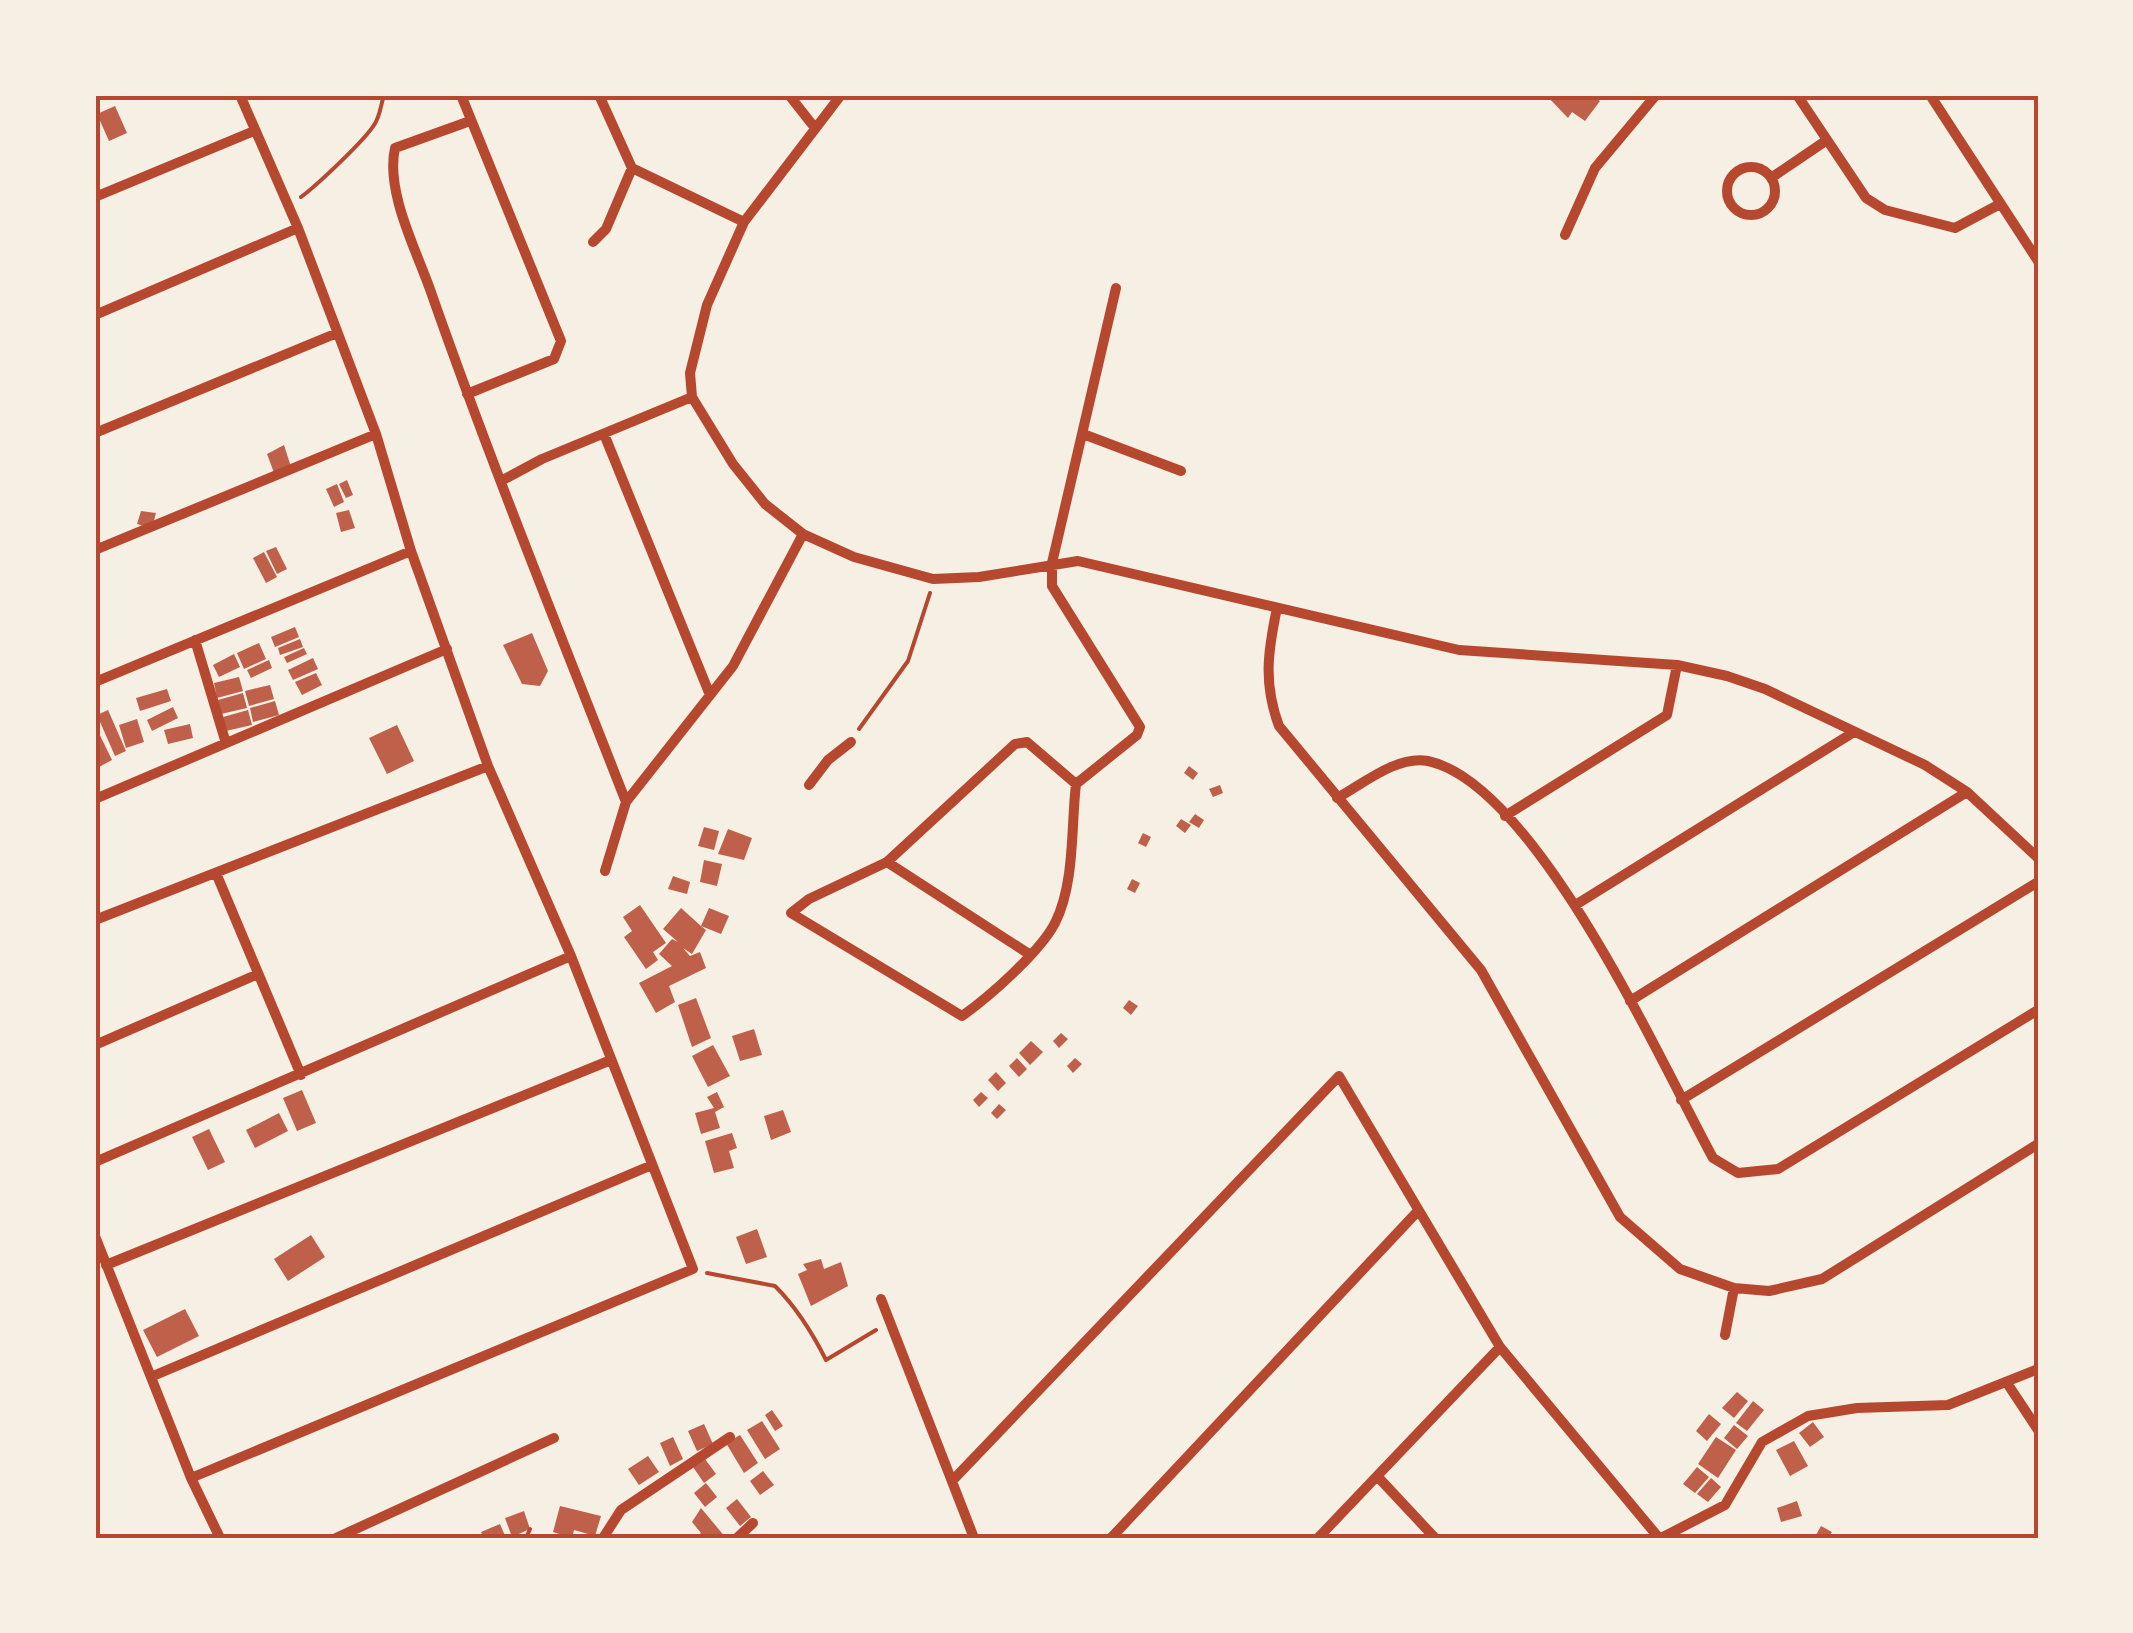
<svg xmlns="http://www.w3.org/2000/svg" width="2133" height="1633" font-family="'IBM Plex Serif',serif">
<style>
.building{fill:#bf614a}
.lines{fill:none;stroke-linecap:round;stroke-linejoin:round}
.path{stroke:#b5482f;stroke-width:4}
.minor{stroke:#b5482f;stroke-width:10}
.neatline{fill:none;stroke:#b5482f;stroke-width:4}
</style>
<rect width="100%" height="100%" fill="#f6efe4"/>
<path class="building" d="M1546,95H1591L1600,101L1585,121L1572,112L1568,118Z
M115,106L127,133L109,141L97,114Z
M284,445L292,470L276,478L267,454Z
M347,480L353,495L346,498L339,484Z
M337,484L344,502L334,507L326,489Z
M349,510L355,528L341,532L336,513Z
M141,511L156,513L152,528L137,524Z
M276,547L287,569L277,574L266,551Z
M264,552L277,577L266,583L253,558Z
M295,627L299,637L275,647L271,637Z
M532,633L548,671L540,686L522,684L503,645Z
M300,639L303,647L280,655L278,648Z
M259,643L266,659L244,669L237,653Z
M304,648L307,654L287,663L284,657Z
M234,654L240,667L219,677L213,665Z
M313,658L318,669L293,680L288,670Z
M269,660L272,668L251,678L247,670Z
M316,673L322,685L302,695L295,682Z
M239,677L243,691L217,698L214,683Z
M270,685L274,699L249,706L245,691Z
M167,689L171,701L140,711L136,698Z
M243,693L247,708L221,714L218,700Z
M275,701L279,715L253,722L250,708Z
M173,707L178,718L152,731L147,720Z
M108,710L126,751L115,756L97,715Z
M248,710L252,725L226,731L223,717Z
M137,719L144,742L126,748L119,725Z
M190,724L193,738L168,744L164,730Z
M95,725L112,760L99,767L95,760Z
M397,725L414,761L387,774L369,738Z
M1189,766L1198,773L1193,780L1184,773Z
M1220,785L1223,793L1213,797L1209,789Z
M1195,814L1204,820L1199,828L1189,822Z
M1181,819L1191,825L1185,833L1176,826Z
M704,827L719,831L714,850L698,846Z
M728,829L752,838L744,860L718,854Z
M1143,833L1151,837L1146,847L1138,843Z
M704,860L722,864L717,886L700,882Z
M673,876L690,882L687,894L668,889Z
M1132,879L1140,883L1135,893L1127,889Z
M640,905L666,943L653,952L658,960L646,969L624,937L632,931L623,917Z
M681,908L701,926L709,908L729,916L721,934L701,926L706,930L692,954L683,948L690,956L700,952L706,968L669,986L675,1002L656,1013L639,983L672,966L659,954L672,939L678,942L663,929Z
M696,998L711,1038L692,1047L678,1005Z
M1129,1000L1138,1006L1131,1015L1123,1008Z
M754,1029L762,1055L740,1061L732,1036Z
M1061,1033L1068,1039L1059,1048L1053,1041Z
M1031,1041L1043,1052L1030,1065L1019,1053Z
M713,1045L730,1076L708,1087L692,1056Z
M1017,1058L1027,1069L1019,1077L1009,1066Z
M1075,1058L1082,1064L1073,1073L1067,1066Z
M996,1072L1006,1083L998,1091L988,1080Z
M302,1090L316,1123L297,1131L283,1098Z
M717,1092L724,1107L715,1112L720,1128L701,1134L695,1113L714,1108L707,1097Z
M981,1092L988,1098L979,1107L973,1100Z
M999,1104L1006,1110L997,1119L991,1113Z
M783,1110L791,1132L771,1140L764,1116Z
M279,1113L288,1131L255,1148L246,1130Z
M209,1129L225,1162L208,1170L192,1137Z
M732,1133L737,1148L729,1151L734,1168L714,1173L705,1141Z
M757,1229L767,1257L746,1264L736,1237Z
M311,1235L325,1257L288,1281L274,1259Z
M821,1259L824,1269L841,1262L848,1286L811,1306L798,1274L807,1270L803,1264Z
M185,1309L199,1336L157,1357L143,1330Z
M1737,1392L1748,1401L1734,1418L1722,1408Z
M1753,1401L1764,1410L1747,1431L1736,1423Z
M772,1410L783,1426L775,1431L765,1415Z
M1709,1414L1721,1424L1707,1441L1696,1431Z
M762,1421L780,1449L765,1459L747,1430Z
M1813,1422L1824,1437L1810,1447L1799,1433Z
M704,1424L713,1444L697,1451L688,1431Z
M1734,1425L1748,1436L1737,1449L1724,1438Z
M740,1435L758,1463L744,1473L726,1443Z
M673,1437L683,1459L670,1466L660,1443Z
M1716,1437L1736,1450L1718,1478L1698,1464Z
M1794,1441L1808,1466L1790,1476L1776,1450Z
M648,1456L659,1472L639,1485L628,1469Z
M705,1459L716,1474L704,1483L693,1467Z
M1697,1467L1709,1477L1695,1493L1683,1484Z
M763,1471L774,1485L760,1495L750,1481Z
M1711,1478L1721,1487L1708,1502L1697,1494Z
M706,1483L717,1497L705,1507L694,1493Z
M737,1499L751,1517L740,1526L726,1508Z
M1797,1501L1802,1516L1781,1522L1777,1508Z
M560,1506L601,1516L595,1536L574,1530L572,1538L553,1532Z
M701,1508L726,1538H695L701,1533L692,1522Z
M524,1511L530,1529L512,1537L505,1518Z
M500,1524L506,1538H484L481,1532Z
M1821,1526L1832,1532L1828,1538L1816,1535Z"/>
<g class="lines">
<path class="path" d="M301,197C316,186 364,141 374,125C380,117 381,104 384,95
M859,729L908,661L930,593
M707,1273L775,1286C797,1308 812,1332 826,1360L876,1330
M526,1538L530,1529"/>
<path class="minor" d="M461,95L561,341L554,359L467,394
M599,95L632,168L744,222
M789,95L815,128
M841,95L744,222L707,305L690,373L692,397L733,464L765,504L803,534L854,557L933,579L979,577L1078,561L1459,650L1677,665L1727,676L1765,689L1925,765L1967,792L2038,858
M1797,95L1866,198L1885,210L1955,228L2000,204
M1930,95L2038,261
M470,121L395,148C385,193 418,253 432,295C492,466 560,633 626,802
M1727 191a24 24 0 1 1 48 0a24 24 0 1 1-48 0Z
M1771,178L1827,140
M95,197L254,131
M1565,235L1595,168L1656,95
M593,242L606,229L632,168
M95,315L298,228
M95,433L337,333
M604,434L710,695
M1083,434L1181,471
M501,481L542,459L692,397
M95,550L376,434
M1277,608C1268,651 1263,683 1279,726L1481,970L1620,1217L1680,1269L1734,1288L1769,1291L1822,1279L2038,1144
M195,640L225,740
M95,682L411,551
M1076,784L1027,742L1015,744L887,862L809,899L791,913L962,1016C989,997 1040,952 1055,923C1075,884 1071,826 1076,784L1137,735L1140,727L1052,586V563L1116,288
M809,785L828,760L851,742
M1337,798C1363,784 1397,755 1428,761C1536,784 1661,1063 1713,1158L1738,1173L1778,1169L2038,1010
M95,799L447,649
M1505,816L1667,715L1677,665
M887,862L1029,954
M605,871L626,802L733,666L803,534
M216,873L301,1075
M1577,904L1854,732
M95,920L488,766
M1630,1001L1967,792
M95,1045L258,974
M1681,1100L2038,882
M95,1162L571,956
M95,1236L191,1478L220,1538
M106,1265L611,1060
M881,1299L974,1538
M1725,1335L1734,1288
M153,1376L652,1165
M2007,1383L2038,1430
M1378,1477L1435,1538
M191,1478L693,1269L571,956L488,766L411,551L376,434L298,228L240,95
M952,1481L1339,1076L1500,1347L1659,1538
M336,1538L554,1438
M603,1538L621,1510L730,1437
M737,1538L753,1523
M1111,1538L1417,1212
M1318,1538L1500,1347
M1661,1538L1725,1505L1762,1442L1808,1416L1857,1408L1948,1405L2038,1369"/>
</g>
<rect width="2133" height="1633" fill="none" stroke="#f6efe4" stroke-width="195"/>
<rect x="98" y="98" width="1938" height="1438" class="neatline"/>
</svg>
